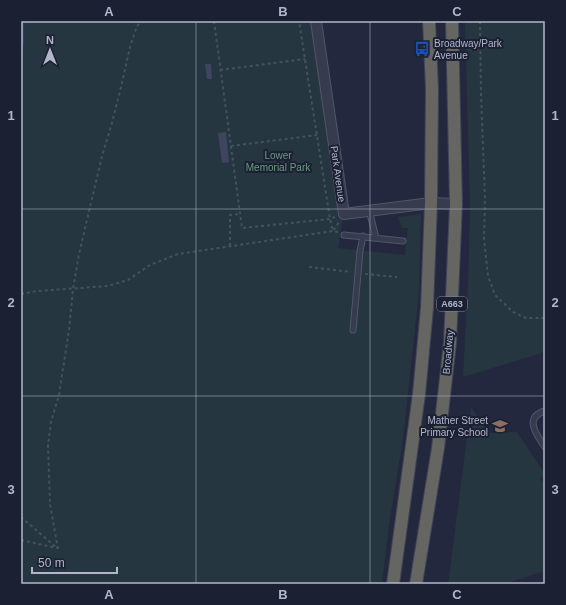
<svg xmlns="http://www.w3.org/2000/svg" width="566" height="605" font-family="Helvetica,sans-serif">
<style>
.green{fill:#253640}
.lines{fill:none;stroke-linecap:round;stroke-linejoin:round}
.stream{stroke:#353c64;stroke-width:3.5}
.building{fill:#3f445f}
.service-casing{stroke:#525669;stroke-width:7}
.minor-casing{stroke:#525669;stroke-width:12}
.trunk-casing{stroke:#3f4356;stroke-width:14}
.path{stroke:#43535d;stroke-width:2;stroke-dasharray:3 3;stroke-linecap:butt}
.service{stroke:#373b4e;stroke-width:5}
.minor{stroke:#373b4e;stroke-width:10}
.trunk{stroke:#656562;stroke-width:12}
.grid{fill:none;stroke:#b3b6ca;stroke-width:1;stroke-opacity:0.55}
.labels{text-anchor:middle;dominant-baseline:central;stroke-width:4;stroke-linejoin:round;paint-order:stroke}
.shield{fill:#1c2033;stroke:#86899d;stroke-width:1}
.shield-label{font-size:9px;font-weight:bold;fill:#b3b6ca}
.poi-label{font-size:10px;fill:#b3b6ca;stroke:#1c2033;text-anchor:start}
.park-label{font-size:10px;fill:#6a9b81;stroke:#1c2033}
.street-label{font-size:10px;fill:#b3b6ca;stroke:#1c2033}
.neatline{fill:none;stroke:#b3b6ca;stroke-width:1.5}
.grid-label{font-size:13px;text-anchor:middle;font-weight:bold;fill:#b3b6ca}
</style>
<rect width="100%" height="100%" fill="#23283f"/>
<path class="green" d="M21,21H317L346,198L338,248L405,255L408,228H402L398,217L421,214L419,292L403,439L389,525L382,584H21Z
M465,21H545V352L463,377L468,282L470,208Z
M471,407L489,433L517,432L545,474L540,479L545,485V571L504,584H448Z"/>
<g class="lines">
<path class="stream" d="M21,49C25,38 20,31 23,21"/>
</g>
<path class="building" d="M205,64H211L212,79H207Z
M226,132L229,162L222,163L218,133Z"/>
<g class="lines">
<defs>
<path id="service" d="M369,210L376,238
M344,235L403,241
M353,330L360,251L363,236
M545,411C523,417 537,436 545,447"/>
<path id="minor" d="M316,21L344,214L431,203L456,204"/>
<path id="trunk" d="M393,584L419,394L427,308L431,203L432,89L429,21
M416,584L438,448L450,343L456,204L452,21"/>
</defs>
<use href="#service" class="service-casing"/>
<use href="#minor" class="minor-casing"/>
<use href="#trunk" class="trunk-casing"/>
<path class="path" d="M214,21L242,228L330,219L335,217
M480,21L481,94L485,198L484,239L488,276L495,295L513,312L526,318H545
M220,70L305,59
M231,146L317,135
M338,232L333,231L339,222
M230,246V215L240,214
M309,267L351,272
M365,274L397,277
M21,294L37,291L108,286L128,280L150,265L178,254L333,231L330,219L299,21
M21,517L57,548
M21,540L57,548
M58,549L50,504L48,445L51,422L59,395L69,330L73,289L79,254L102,156L112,123L122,83L130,47L137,26L142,21"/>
<use href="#service" class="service"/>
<use href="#minor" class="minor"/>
<use href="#trunk" class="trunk"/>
</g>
<path class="grid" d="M196,21V584M370,21V584M21,209H545M21,396H545"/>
<defs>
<symbol id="bus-bare" viewBox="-9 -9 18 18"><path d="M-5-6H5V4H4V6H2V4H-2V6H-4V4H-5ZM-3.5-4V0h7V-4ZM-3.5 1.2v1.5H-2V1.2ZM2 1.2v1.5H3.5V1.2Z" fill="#1a4fb4" stroke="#1c2033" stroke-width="2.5" paint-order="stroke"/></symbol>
<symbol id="school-bare" viewBox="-9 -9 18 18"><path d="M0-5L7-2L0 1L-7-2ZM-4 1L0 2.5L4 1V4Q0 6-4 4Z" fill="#8d6e63" stroke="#1c2033" stroke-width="2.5" paint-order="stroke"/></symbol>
</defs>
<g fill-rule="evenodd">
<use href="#bus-bare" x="411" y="38" width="22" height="22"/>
<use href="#school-bare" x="489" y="415" width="22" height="22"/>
</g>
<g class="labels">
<rect class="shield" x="437" y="297" width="30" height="14" rx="3"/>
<g class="shield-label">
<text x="452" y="304">A663</text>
</g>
<g class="poi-label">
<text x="434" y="43">Broadway/Park<tspan x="434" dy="12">Avenue</tspan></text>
<text x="488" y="420" text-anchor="end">Mather Street<tspan x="488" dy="12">Primary School</tspan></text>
</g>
<g class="park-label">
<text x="278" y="155">Lower<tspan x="278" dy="12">Memorial Park</tspan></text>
</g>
<g class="street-label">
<text transform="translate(338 174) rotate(82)">Park Avenue</text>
<text transform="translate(448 352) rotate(-85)">Broadway</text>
</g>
</g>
<rect width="566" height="605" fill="none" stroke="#1c2033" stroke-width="44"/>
<g transform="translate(50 50)" stroke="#1c2033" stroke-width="3" paint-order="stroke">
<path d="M0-3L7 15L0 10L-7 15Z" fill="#b3b6ca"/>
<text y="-6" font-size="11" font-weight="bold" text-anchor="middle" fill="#b3b6ca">N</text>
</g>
<path d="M32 567v6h85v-6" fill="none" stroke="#b3b6ca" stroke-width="2"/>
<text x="38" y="567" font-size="12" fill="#b3b6ca" stroke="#1c2033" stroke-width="3" paint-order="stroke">50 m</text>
<rect x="22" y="22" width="522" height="561" class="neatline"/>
<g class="grid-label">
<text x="109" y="16">A</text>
<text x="283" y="16">B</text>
<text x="457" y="16">C</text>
<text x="11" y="120">1</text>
<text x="555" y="120">1</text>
<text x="11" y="307">2</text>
<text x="555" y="307">2</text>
<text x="11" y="494">3</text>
<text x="555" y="494">3</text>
<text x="109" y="599">A</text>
<text x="283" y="599">B</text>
<text x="457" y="599">C</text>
</g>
</svg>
